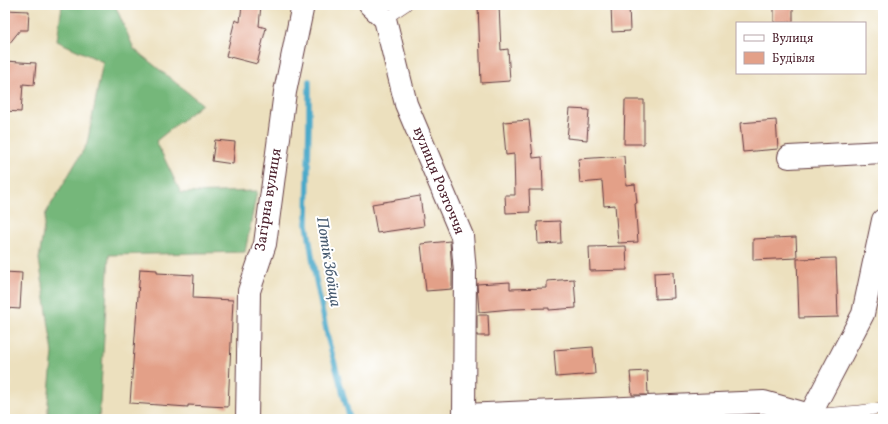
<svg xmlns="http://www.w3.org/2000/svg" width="888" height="424" font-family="Vollkorn,serif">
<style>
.forest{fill:#75b77a;stroke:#606b52}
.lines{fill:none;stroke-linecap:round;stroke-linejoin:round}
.stream{stroke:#4aa9c9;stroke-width:5.5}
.building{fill:#e3a088}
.lane-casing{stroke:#623c41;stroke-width:12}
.street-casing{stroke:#623c41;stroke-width:24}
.lane{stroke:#fff;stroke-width:11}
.street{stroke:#fff;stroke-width:22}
.labels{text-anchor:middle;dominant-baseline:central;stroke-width:4;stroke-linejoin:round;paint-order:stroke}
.street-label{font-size:15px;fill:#4a1f2b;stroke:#fff}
.water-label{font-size:16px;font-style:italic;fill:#4a5d72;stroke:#fff}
</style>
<rect width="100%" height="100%" fill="#fff"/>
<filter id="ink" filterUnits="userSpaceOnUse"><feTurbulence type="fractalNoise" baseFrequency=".025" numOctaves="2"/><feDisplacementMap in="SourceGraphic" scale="8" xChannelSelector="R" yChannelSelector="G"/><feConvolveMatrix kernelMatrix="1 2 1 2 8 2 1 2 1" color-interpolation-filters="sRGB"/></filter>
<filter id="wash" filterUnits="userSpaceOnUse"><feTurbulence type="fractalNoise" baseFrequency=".012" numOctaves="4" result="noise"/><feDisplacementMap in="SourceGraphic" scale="16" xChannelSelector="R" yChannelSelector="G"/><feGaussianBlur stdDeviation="0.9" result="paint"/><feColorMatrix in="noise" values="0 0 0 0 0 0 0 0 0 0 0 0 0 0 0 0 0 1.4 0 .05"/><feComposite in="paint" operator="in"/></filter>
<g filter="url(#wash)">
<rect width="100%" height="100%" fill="#ece0be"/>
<path class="forest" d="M62,5H115L134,49L202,104L156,141L181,193L257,191L245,252L109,255L99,419H48V402L53,353L39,259L46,213L87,144L103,62L57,41Z"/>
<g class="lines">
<path class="stream" d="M309,81V119L307,224L315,275L328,339L350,419"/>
</g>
<g id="blocks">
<path class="building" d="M242,5H261L259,26L266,28L257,64L226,56L235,20L240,22Z
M478,5H499L501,50L508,49L510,81L481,83Z
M611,5H629L630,31L612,32Z
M774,5H793V22L774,23Z
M5,10L29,11L28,30H20L5,49Z
M5,61L36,63L34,85L23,84L21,112L5,111Z
M625,100H644V144H624Z
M570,109L589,110L587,140L567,138Z
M529,120L533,158L542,157L543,190H529L530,212L506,213L505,195H515L514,154L506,155L503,122Z
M776,120L778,149L743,152L740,123Z
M215,140L235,142L233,164L212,161Z
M624,156L626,185L635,184L637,203H635L638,242L618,243L615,205L604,206L602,181L580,183L578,159Z
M420,196L424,226L377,233L372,204Z
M560,221L561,243L538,244L537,222Z
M796,237L797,258L753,260V239Z
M450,241L452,272V289L426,291L421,244Z
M626,246L627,270L590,271L589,247Z
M836,258L838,317L799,318L797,259Z
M140,269L157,270V273L194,275L193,298L233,300L228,407L188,405V407L130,403Z
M5,272L22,273L20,309L5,308Z
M673,272L674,298L655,299L654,273Z
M574,279L576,308L549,310V308L511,309L479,312L477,284L510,282V289L547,288V281Z
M477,315H488L489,336H477Z
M593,347L595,374L556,377L554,350Z
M647,371L648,395H632L630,372Z"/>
</g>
</g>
<g filter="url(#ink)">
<use href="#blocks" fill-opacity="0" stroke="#623c41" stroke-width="1"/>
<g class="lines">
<defs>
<path id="lane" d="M385,19L406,5
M810,415L860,411L883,408"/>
<path id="street" d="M370,5L385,19L406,104L462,236L465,272L464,415V419
M789,157L883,152
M464,415L764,402L810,415
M247,419L249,291L265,244L285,92L303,5
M808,419L810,415L863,314L883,220"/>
</defs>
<use href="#lane" class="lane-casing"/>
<use href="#street" class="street-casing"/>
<use href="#lane" class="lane"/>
<use href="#street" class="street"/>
</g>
</g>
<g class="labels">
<g class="street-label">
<text transform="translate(438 181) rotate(68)">вулиця Розточчя</text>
<text transform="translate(269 200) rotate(-81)">Загірна вулиця</text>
</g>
<g class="water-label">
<text transform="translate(328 262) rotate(81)">Потік Збоїща</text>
</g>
</g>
<rect width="888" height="424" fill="none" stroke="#fff" stroke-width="20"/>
<rect x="736" y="22" width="130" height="52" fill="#ffffff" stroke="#b7a5aa"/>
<rect x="744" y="35" width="20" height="6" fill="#ffffff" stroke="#b7a5aa"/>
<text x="772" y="42" font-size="12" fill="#4a1f2b">Вулиця</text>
<rect x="744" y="52" width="20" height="12" fill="#e3a088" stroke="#b7a5aa"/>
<text x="772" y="62" font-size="12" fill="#4a1f2b">Будівля</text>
</svg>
